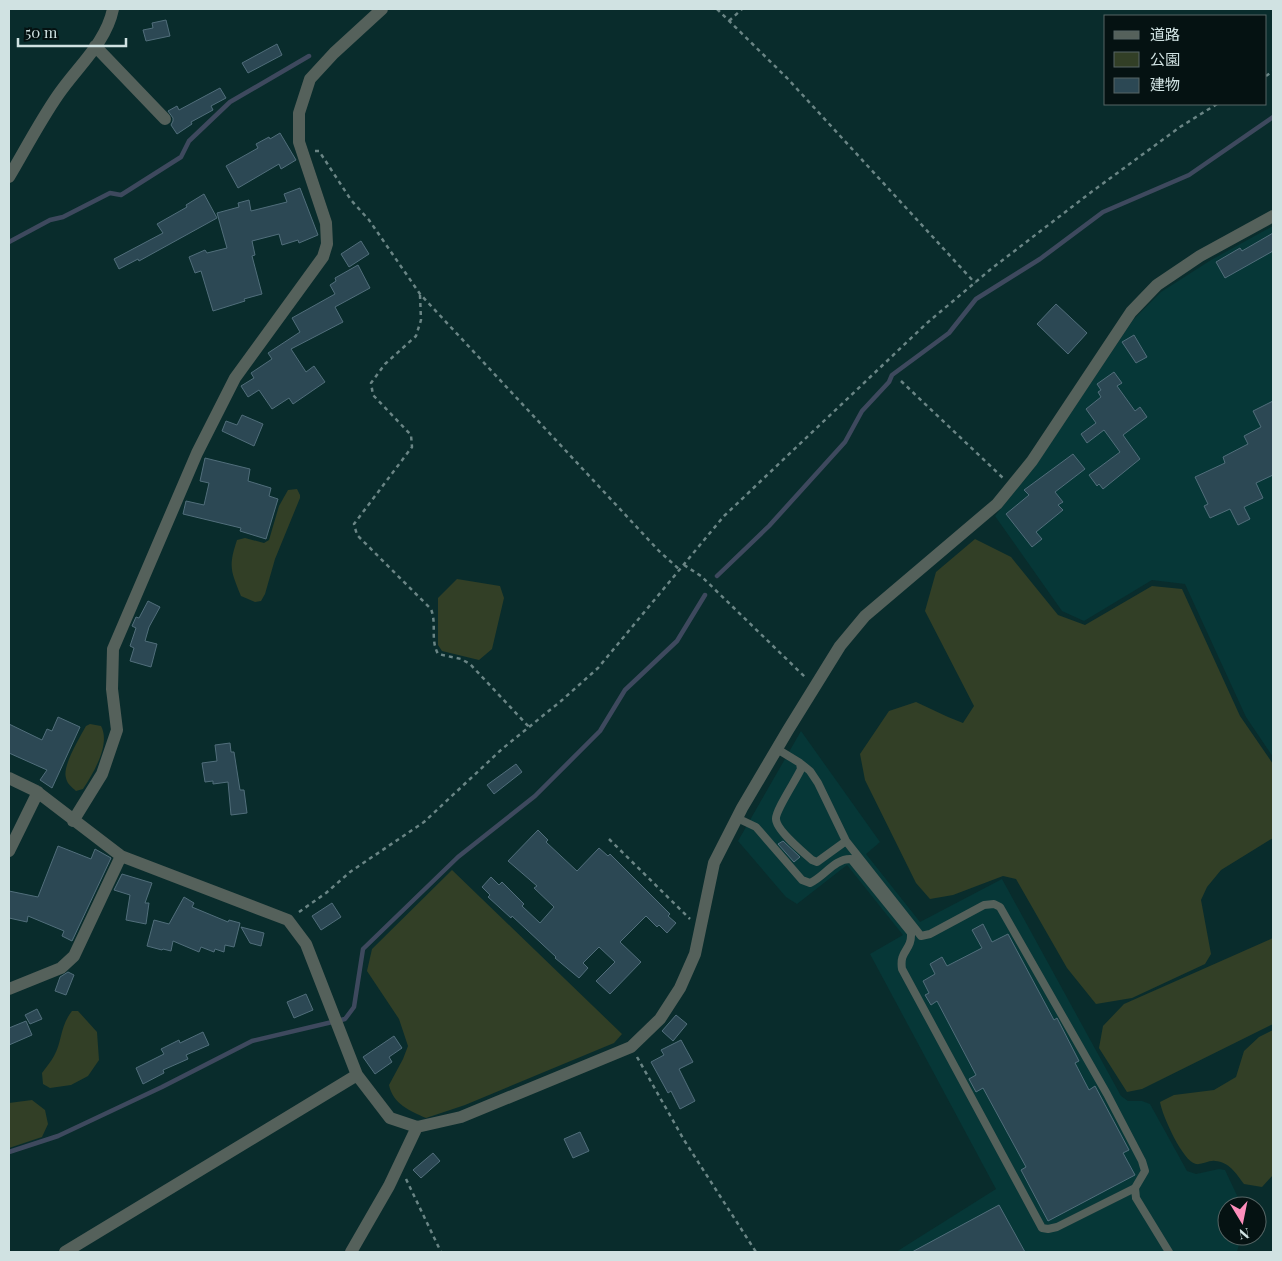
<svg xmlns="http://www.w3.org/2000/svg" width="1282" height="1261" font-family="'Playfair Display','Noto Sans JP',serif">
<style>
.built{fill:#063737}
.green{fill:#323f26}
.lines{fill:none;stroke-linecap:round;stroke-linejoin:round}
.stream{stroke:#3e495e;stroke-width:4.5}
.building{fill:#2c4854;stroke:#516e7b}
.path{stroke:#6a8585;stroke-width:2.5;stroke-dasharray:4 4;stroke-linecap:butt}
.service{stroke:#55615b;stroke-width:8}
.minor{stroke:#55615b;stroke-width:12}
</style>
<rect width="100%" height="100%" fill="#092c2c"/>
<path class="built" d="M1273,226V757L1246,717L1185,584L1152,580L1084,621L1062,611L995,516L1034,468L1133,320L1161,292L1211,260Z
M801,731L880,842L866,854L920,922L1002,879L1121,1096L1128,1101H1142L1150,1104L1187,1171L1196,1174L1219,1169L1225,1170L1242,1206H1227V1236H1241L1237,1252H896L996,1189L870,954L903,935L847,865L797,904L786,897L738,841Z"/>
<path class="green" d="M297,489L300,495V498L275,559L265,594L261,601L255,602L241,596C231,571 228,567 237,540L245,538L264,543L269,540L279,506L288,490Z
M975,539L1011,557L1058,615L1085,625L1152,586L1182,589L1240,716L1273,764V838L1221,870L1207,887L1201,900L1211,954L1205,964L1132,998L1096,1004L1067,968L1016,879L1003,876L953,895L930,899L916,883L865,780L860,754L889,711L916,702L948,717L963,723L974,706L925,611L936,572Z
M457,579L500,586L504,598L492,649L479,660L442,651L438,645V598Z
M90,724L101,726C111,744 93,774 83,789L76,791C72,787 67,784 66,778C62,766 80,737 86,726Z
M452,870L622,1034L614,1043L465,1105L426,1118C410,1111 393,1104 389,1085L403,1059L408,1046L399,1019L367,971L372,949Z
M1273,938V1024L1142,1089L1127,1092L1099,1048L1103,1026L1124,1004Z
M72,1011H78L97,1032L99,1060L88,1076L71,1085L50,1088L43,1084L42,1073C46,1067 51,1062 54,1056C62,1042 60,1026 72,1011Z
M1273,1030V1175L1262,1187L1244,1184C1236,1173 1229,1162 1215,1161C1209,1160 1202,1165 1196,1164C1183,1162 1162,1115 1160,1102L1174,1095L1214,1090L1236,1077L1244,1051L1259,1037Z
M32,1100L45,1110L48,1124L42,1137L9,1148V1103Z"/>
<g class="lines">
<path class="stream" d="M9,242L50,220L63,217L110,193L121,195L181,157L189,141L230,102L309,56
M717,576L769,526L845,442L862,411L889,382L892,375L949,333L976,299L1040,259L1103,212L1189,175L1273,117
M9,1152L58,1136L162,1087L252,1041L345,1019L354,1007L363,949L458,857L535,796L600,731L625,690L677,641L705,595"/>
</g>
<path class="building" d="M166,20L170,36L146,41L143,30L153,28L152,23Z
M277,44L282,55L248,73L242,63Z
M220,88L226,98L211,106L213,110L191,122L192,124L177,134L171,125L173,121V118L168,111L177,106L179,110Z
M280,133L296,160L281,169L279,164L238,188L226,166L258,148L256,144L269,137L270,139Z
M300,188L318,235L299,243L298,240L282,245L279,234L252,241L255,255L252,256L262,294L244,299L245,301L213,311L201,271L195,273L189,257L205,250L207,253L227,248L217,213L239,207L238,203L249,200L251,211L287,202L284,194Z
M204,194L217,218L139,261L138,259L119,269L114,259L163,233L157,224L187,207L186,205Z
M1273,233V251L1225,278L1216,262L1240,248L1242,251Z
M361,241L369,254L349,267L341,254Z
M358,265L370,288L335,307L343,322L291,349L306,372L314,366L325,382L293,404L289,398L272,409L259,390L248,397L241,386L254,378L251,373L272,359L268,353L300,332L292,318L335,294L330,285L336,281L335,278Z
M1056,304L1087,333L1068,354L1037,324Z
M1134,335L1147,357L1136,363L1122,342Z
M1114,372L1122,383L1117,386L1135,411L1140,407L1147,417L1123,435L1140,459L1103,489L1099,484L1097,486L1089,475L1120,452L1104,430L1087,443L1081,434L1096,423L1086,409L1101,397L1098,392L1101,390L1097,384Z
M1273,401V475L1256,483L1263,498L1244,507L1250,519L1238,525L1230,509L1210,518L1204,506L1208,504L1195,477L1225,463L1223,457L1248,444L1244,436L1261,427L1253,411Z
M242,415L263,424L254,446L222,431L226,421L237,425Z
M1073,454L1085,469L1055,492L1063,502L1058,505L1063,510L1036,532L1042,539L1032,547L1006,514L1029,495L1024,490Z
M205,458L250,469L248,481L271,488L269,496L278,499L266,539L240,531L241,528L183,514L186,501L204,505L209,483L200,481Z
M148,601L160,607L149,627L145,641L157,644L151,667L130,661L134,648L130,646L136,628L132,626L136,617L139,618Z
M58,717L80,727L52,788L40,780L47,770L9,753V724L42,740L47,729L52,731Z
M230,743L231,752H234L240,790H244L247,813L231,815L228,782L213,784V781L205,782L202,763L217,761L215,745Z
M516,764L522,772L494,794L487,785Z
M538,830L548,840L546,842L577,871L599,848L608,856L610,854L670,914L668,916L676,923L667,933L659,925L657,927L646,916L620,942L641,962L610,994L596,981L615,962L599,947L583,963L588,968L579,978L555,958L556,957L512,916L511,918L488,897L490,895L482,887L491,877L499,885L502,882L524,904L522,906L540,923L554,907L534,888L537,886L508,861Z
M783,841L800,857L794,862L778,844Z
M58,846L91,859L95,849L111,858L72,941L62,936L64,931L28,916L27,922L9,918V891L38,897Z
M122,874L152,883L145,903H149L146,924L126,920L130,895L114,890Z
M184,897L194,903L192,907L228,922L229,920L240,923L234,947L225,945L224,952L215,949L214,952L201,947L199,952L173,941L171,951L163,949L162,950L147,946L154,920L169,924Z
M332,903L341,917L321,930L312,916Z
M983,924L992,942L1008,934L1054,1020L1057,1018L1079,1061L1075,1063L1089,1090L1095,1086L1129,1150L1123,1153L1135,1175L1048,1221L1021,1170L1026,1167L983,1088L976,1092L969,1079L976,1075L937,1001L931,1005L925,995L929,993L923,981L935,974L930,964L942,957L947,966L982,948L972,930Z
M241,927L264,933L261,946L250,943Z
M68,972L74,975L66,995L55,991L60,977Z
M306,994L313,1010L294,1018L287,1002Z
M37,1009L42,1019L30,1024L25,1015Z
M676,1015L687,1024L673,1041L662,1031Z
M26,1021L32,1035L9,1045V1028Z
M203,1032L209,1045L186,1055L188,1059L163,1070L164,1073L143,1084L136,1068L164,1054L161,1049L179,1040L180,1043Z
M394,1036L402,1048L389,1057L392,1062L375,1074L363,1057Z
M681,1040L693,1062L679,1069L695,1101L680,1109L671,1091L668,1093L651,1062L664,1055L661,1050Z
M580,1132L589,1151L573,1158L564,1139Z
M433,1153L440,1161L421,1178L413,1170Z
M999,1205L1025,1252H912Z"/>
<g class="lines">
<path class="path" d="M717,9L787,78L975,283
M729,21L742,9
M1266,76L1273,71
M315,151H319L351,200L369,220L420,294L659,551L680,570
M420,295L421,320L416,336L385,364L371,383L373,395L411,435L412,447L354,524L357,535L431,609C437,625 430,639 438,654L461,659L470,664L529,727
M901,381L1003,478
M684,565L701,576L805,677
M609,839L690,919
M299,912L326,893L350,872L424,822L502,749L561,701L598,668L724,516L927,323L991,269L1090,193L1180,127L1217,104
M637,1057L684,1140L756,1252
M406,1179L441,1252"/>
<path class="service" d="M777,749L800,763L801,769C796,780 775,811 776,819C776,830 803,852 812,860L817,862L846,841
M737,818L756,827L802,880L810,883C824,877 835,858 851,859L911,933C912,951 899,950 902,969L1042,1228L1048,1229L1057,1227L1135,1188L1145,1171L1142,1161L1107,1094L1000,907L994,904L984,905L930,934L921,936L846,841L818,783L810,771L800,763
M1135,1188L1136,1198L1169,1252"/>
<path class="minor" d="M95,46L165,119
M9,177C25,150 40,121 58,95C77,67 106,43 113,9
M9,778L36,791L121,856L288,920L306,944L357,1075L390,1118L417,1127L461,1117L631,1047L660,1019L680,988L695,954L714,863L742,808L788,730L840,646L865,616L997,504L1032,461L1131,312L1157,285L1200,256L1273,216
M73,821L102,774L117,730L112,689L113,649L197,453L235,378L323,257L327,244L326,223L299,142V113L310,79L334,53L382,9
M9,851L38,792
M9,989L61,968L74,956L121,856
M65,1252L357,1075
M351,1252L389,1186L417,1127"/>
</g>
<rect width="1282" height="1261" fill="none" stroke="#d0e2e2" stroke-width="20"/>
<rect x="1104" y="15" width="162" height="90" fill="#051212" stroke="#566565"/>
<rect x="1114" y="31" width="25" height="8" fill="#55615b" stroke="#566565"/>
<text x="1150" y="40" font-size="15" fill="#d0e2e2">道路</text>
<rect x="1114" y="52" width="25" height="15" fill="#323f26" stroke="#566565"/>
<text x="1150" y="65" font-size="15" fill="#d0e2e2">公園</text>
<rect x="1114" y="78" width="25" height="15" fill="#2c4854" stroke="#566565"/>
<text x="1150" y="90" font-size="15" fill="#d0e2e2">建物</text>
<g transform="translate(1242 1221) rotate(170)"><circle r="24" fill="#051212" stroke="#566565"/>
<path d="M0-4L9 19L0 12L-9 19Z" fill="#fe8ebc"/>
<text y="-8" font-size="14" font-weight="bold" text-anchor="middle" fill="#d0e2e2">N</text>
</g>
<path d="M18 38v8h108v-8" fill="none" stroke="#d0e2e2" stroke-width="2.5"/>
<text x="25" y="38" font-size="15" fill="#d0e2e2" stroke="#051212" stroke-width="4" paint-order="stroke">50 m</text>
</svg>
